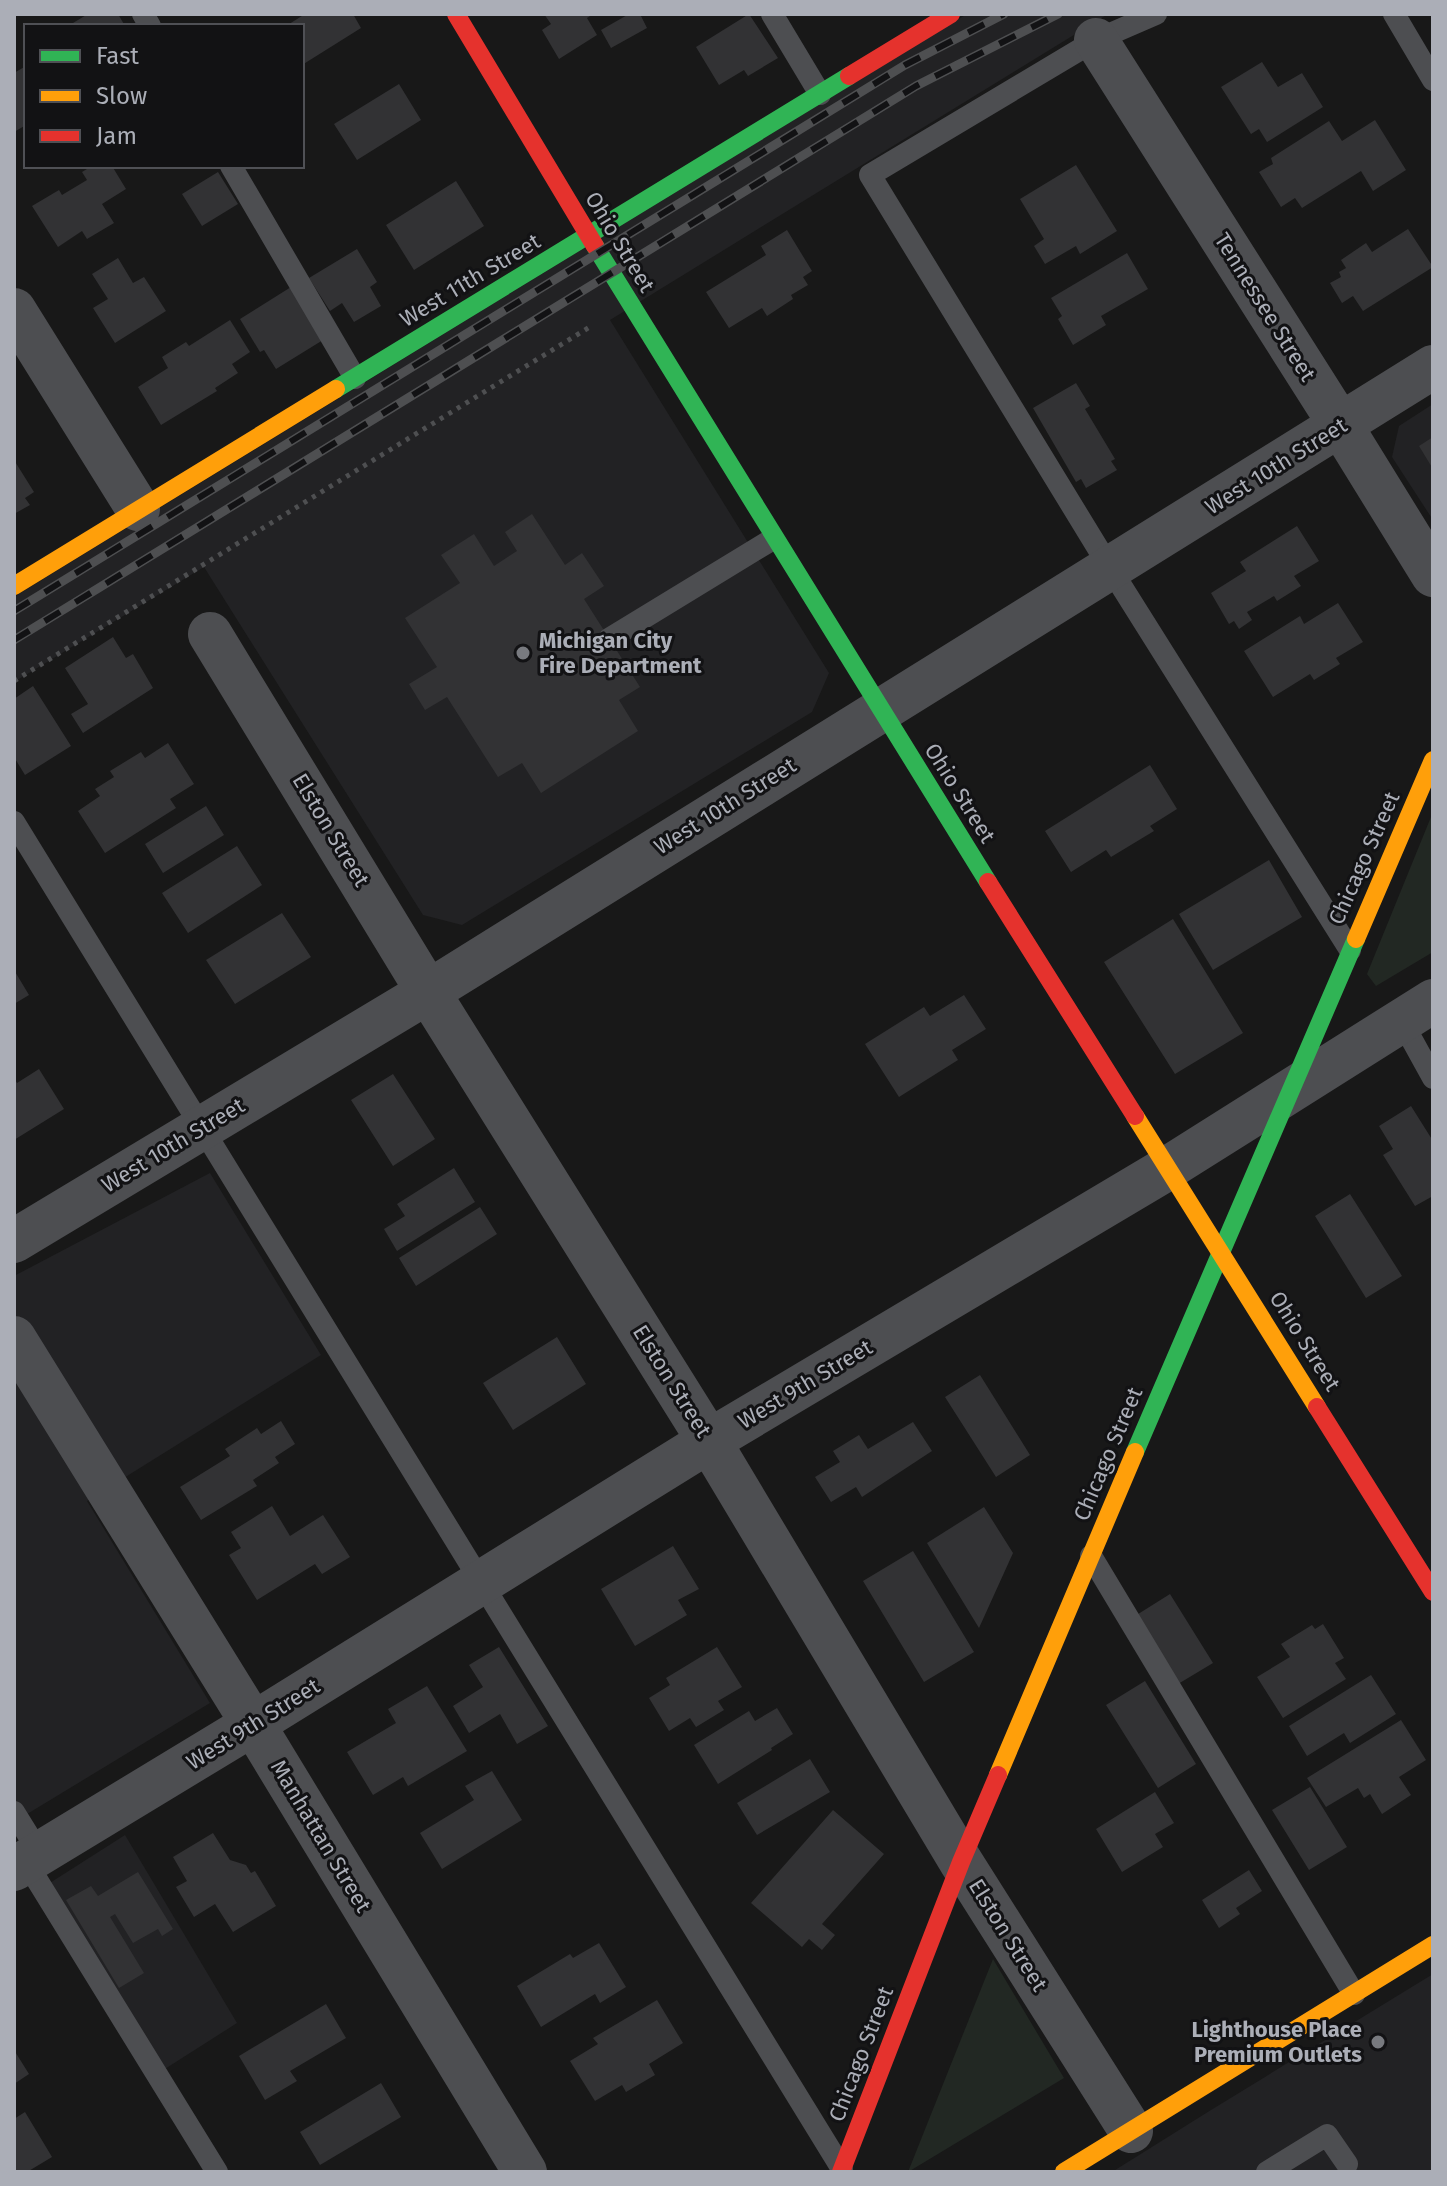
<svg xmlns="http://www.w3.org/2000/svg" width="1447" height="2186" font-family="'Fira Sans',sans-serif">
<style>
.built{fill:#222224}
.green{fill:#222823}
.building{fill:#323234}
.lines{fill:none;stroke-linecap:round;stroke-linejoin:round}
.path{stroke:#4e4f51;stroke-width:5;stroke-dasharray:4 6;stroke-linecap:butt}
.lane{stroke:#4d4e51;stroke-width:22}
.street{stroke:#4d4e51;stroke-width:44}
.fast{stroke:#30b455;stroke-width:18}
.slow{stroke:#ff9f0a;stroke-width:18}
.jam{stroke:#e5322d;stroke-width:18}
.rail-casing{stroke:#4e4f51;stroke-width:9}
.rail{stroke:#121214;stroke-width:6;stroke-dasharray:18;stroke-linecap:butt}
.poi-dot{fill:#787a7f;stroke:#121214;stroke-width:3}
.labels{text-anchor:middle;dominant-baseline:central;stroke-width:6;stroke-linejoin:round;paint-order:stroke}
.street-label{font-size:22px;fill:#abaeb7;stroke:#121214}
.poi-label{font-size:22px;font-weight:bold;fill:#abaeb7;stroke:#121214;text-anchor:start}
</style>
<rect width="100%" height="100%" fill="#181818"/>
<path class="built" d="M967,14H1108L610,320L829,673L812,712L462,925L423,915L204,567L14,682V597Z
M1433,404V520L1392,457L1399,426Z
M210,1173L321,1355L87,1501L210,1703L14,1822V1276Z
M125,1835L237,2023L157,2074L42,1888Z
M1433,1974V2172H1112L1211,2110Z"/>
<path class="green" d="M1433,812V952L1376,986L1367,974Z
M993,1959L1064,2078L908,2172Z"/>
<path class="building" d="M88,14H118L125,26H75L73,23Z
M305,14H353L361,28L302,65V26H286Z
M544,14H593L587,18L597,35L559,59L542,30L551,24Z
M629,14H640L647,28L611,48L601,30Z
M749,14L778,58L748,76L744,70L719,85L696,47Z
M1262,62L1278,87L1302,73L1323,107L1267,142L1259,129L1251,134L1221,87Z
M26,66V125L14,132V73Z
M399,84L421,120L357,160L334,124Z
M1375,120L1406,170L1373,191L1361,171L1302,208L1295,198L1281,207L1259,172L1273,164L1271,158L1329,121L1342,141Z
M1076,165L1117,231L1080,254L1076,246L1045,264L1034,246L1044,239L1020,199Z
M92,166H112L126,189L102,204L114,223L87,239L82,231L58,247L32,206L59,190L62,195L87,180L82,172Z
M218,172L238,204L202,226L182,194Z
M456,181L484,226L414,270L386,225Z
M1408,229L1433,267L1363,311L1353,296L1342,303L1330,283L1341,277L1339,272L1346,268L1341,260L1366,243L1372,252Z
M787,230L812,271L803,277L808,285L791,295L793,299L767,316L762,308L729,328L706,292L766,255L761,246Z
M357,249L377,282L370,287L381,306L354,322L342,303L330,311L309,278Z
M1127,253L1148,289L1101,316L1106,325L1073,345L1058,319L1062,316L1051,298Z
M118,258L133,283L144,277L166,311L115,343L93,308L108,299L92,274Z
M291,287L323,340L276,369L264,350L260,352L240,319Z
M230,320L250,352L232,364L238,373L215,388L217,391L161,425L138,387L168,368L162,357L186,342L189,346Z
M1076,383L1090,406L1085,409L1115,459L1111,461L1117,470L1086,488L1081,479L1076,482L1033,408Z
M1433,437V469L1419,446Z
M14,460L34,492L25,498L30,505L14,514Z
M532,514L565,565L582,553L604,586L584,599L640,687L619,700L638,731L541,793L522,763L498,777L447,697L425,710L409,684L437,667L405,618L460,583L441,555L474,534L494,566L517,551L505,532Z
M1297,526L1319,561L1294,576L1301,586L1277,601L1274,596L1247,612L1252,620L1239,629L1234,621L1229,624L1211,593L1246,571L1240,562Z
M1338,603L1363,642L1336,658L1340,664L1314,680L1310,674L1273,697L1244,651L1300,616L1304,624Z
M113,637L126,658L133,654L153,688L83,733L71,714L88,704L65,668Z
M33,686L71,746L25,775L14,757V699Z
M168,743L194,784L170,799L176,808L105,853L78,811L100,796L95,789L114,777L110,771L141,752L145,758Z
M1150,765L1177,809L1150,826L1154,831L1111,857L1106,850L1071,872L1045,831Z
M206,806L224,835L163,873L145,844Z
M237,846L262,885L188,933L162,893Z
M1269,860L1302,917L1213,970L1179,914Z
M282,913L311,957L235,1004L206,960Z
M1173,919L1243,1033L1175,1074L1104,962Z
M14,970L29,995L14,1004Z
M964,995L986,1029L952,1050L958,1060L899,1097L865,1044L924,1007L930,1016Z
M39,1069L64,1109L14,1140V1078L17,1083Z
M393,1074L435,1139L393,1166L351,1100Z
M1411,1106L1433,1141V1196L1415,1206L1383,1155L1393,1149L1379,1126Z
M454,1168L475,1202L397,1251L384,1229L405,1216L397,1204Z
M1350,1194L1402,1276L1366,1298L1315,1216Z
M480,1207L497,1234L416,1286L399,1258Z
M557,1337L586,1384L513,1430L483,1383Z
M980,1375L1030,1455L996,1477L945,1397Z
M281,1421L295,1444L275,1457L279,1463L253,1480L257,1486L201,1520L180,1487L230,1456L225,1449L257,1428L261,1434Z
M913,1422L932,1451L862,1497L856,1487L831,1502L815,1477L840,1462L833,1451L859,1435L868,1449Z
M272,1506L290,1536L323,1515L350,1557L322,1574L315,1564L257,1600L229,1555L241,1548L231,1532Z
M984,1507L1013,1553L979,1628L927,1543Z
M673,1546L699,1589L678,1600L687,1615L635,1646L601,1589Z
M913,1551L974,1652L924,1682L863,1581Z
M1170,1594L1213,1663L1178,1684L1135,1616Z
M1323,1624L1344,1658L1335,1663L1346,1679L1283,1718L1257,1677L1290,1657L1281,1644L1312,1625L1315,1629Z
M499,1647L548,1726L517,1744L500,1714L469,1733L453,1706L483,1687L469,1665Z
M717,1647L742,1687L718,1701L724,1710L696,1727L690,1718L669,1731L649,1698L670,1685L666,1678Z
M1371,1675L1396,1714L1350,1743L1344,1733L1307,1756L1289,1726Z
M1145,1681L1196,1764L1158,1788L1106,1705Z
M427,1686L467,1751L408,1786L403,1777L373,1795L347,1752L396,1723L388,1709Z
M777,1708L793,1734L771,1748L772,1750L718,1784L694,1745L749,1711L755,1721Z
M1401,1720L1426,1760L1399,1777L1411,1795L1382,1814L1370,1794L1364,1798L1358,1788L1326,1807L1307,1778Z
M810,1759L830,1792L757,1835L737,1803Z
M492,1771L522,1820L442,1869L420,1833L474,1800L465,1786Z
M1310,1787L1347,1847L1309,1870L1272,1810Z
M1155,1792L1174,1823L1155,1834L1163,1847L1122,1872L1096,1829Z
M833,1810L884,1854L822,1924L835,1935L822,1950L809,1939L802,1947L751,1903Z
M213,1833L230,1860L246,1865L251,1873L255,1871L276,1906L233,1932L215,1904L194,1917L176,1887L187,1881L173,1857Z
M1249,1870L1262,1891L1236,1908L1240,1914L1219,1928L1202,1900Z
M138,1872L173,1929L162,1936L158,1929L133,1943L115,1914L110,1917L144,1973L119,1988L66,1900L91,1886L98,1896Z
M599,1943L626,1987L600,2003L595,1994L541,2027L517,1986L570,1954L573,1958Z
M657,2000L683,2043L649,2064L655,2075L626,2092L622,2085L595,2101L570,2061L598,2044L593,2038Z
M326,2004L346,2038L290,2071L297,2081L265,2100L239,2056Z
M14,2050L29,2074L14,2084Z
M381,2083L401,2117L320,2165L300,2132Z
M25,2112L52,2157L27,2172H14V2119Z"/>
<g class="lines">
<path class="path" d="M14,681L593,325"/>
<path class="lane" d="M143,14L150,26
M772,14L820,94
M1156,14L1096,40L870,175L1110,568L1350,950
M1394,14L1433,80
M231,166L355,378
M609,639L773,539
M14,822L842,2169
M1401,1020L1433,1078
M1091,1556L1354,1994
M14,1812L40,1854
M26,1862L217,2172
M1267,2172L1327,2135L1347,2164"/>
<path class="street" d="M1096,40L1341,426L1433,575
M14,310L138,509
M210,634L428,992L709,1441L961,1862L1131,2131
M14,1241L428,992L1433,367
M14,1338L253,1724L525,2172
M14,1869L253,1724L709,1441L1168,1168L1433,1001"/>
<path class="fast" d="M595,246L988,882
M336,389L849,76
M1135,1452L1356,939"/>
<path class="slow" d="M14,586L336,389
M1356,939L1433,760
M1135,1116L1317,1407
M998,1775L1135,1452
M1064,2172L1433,1945"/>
<path class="jam" d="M456,14L595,246
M849,76L951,14
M988,882L1135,1116
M1317,1407L1433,1592
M841,2172L961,1862L998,1775"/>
<defs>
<path id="rail" d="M14,611L905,65L1004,14
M14,640L916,86L1058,14"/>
</defs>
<use href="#rail" class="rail-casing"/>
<use href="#rail" class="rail"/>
</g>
<g class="poi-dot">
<circle cx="523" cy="653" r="8"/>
<circle cx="1378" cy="2042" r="8"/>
</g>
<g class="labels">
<g class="street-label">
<text transform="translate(620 242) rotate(59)">Ohio Street</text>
<text transform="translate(470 280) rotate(-31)">West 11th Street</text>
<text transform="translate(1265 307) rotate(58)">Tennessee Street</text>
<text transform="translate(1276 466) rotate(-32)">West 10th Street</text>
<text transform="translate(960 793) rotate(58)">Ohio Street</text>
<text transform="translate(725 806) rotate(-32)">West 10th Street</text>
<text transform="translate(331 830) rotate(59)">Elston Street</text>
<text transform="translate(1364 858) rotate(-66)">Chicago Street</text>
<text transform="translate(173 1145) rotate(-31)">West 10th Street</text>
<text transform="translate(1305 1341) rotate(58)">Ohio Street</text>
<text transform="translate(672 1381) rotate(58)">Elston Street</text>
<text transform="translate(805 1384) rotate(-31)">West 9th Street</text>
<text transform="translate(1108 1454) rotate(-67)">Chicago Street</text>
<text transform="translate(253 1724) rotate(-32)">West 9th Street</text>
<text transform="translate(321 1836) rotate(59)">Manhattan Street</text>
<text transform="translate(1008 1935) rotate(58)">Elston Street</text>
<text transform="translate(861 2054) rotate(-69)">Chicago Street</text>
</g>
<g class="poi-label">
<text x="539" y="640">Michigan City<tspan x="539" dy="25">Fire Department</tspan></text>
<text x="1362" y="2029" text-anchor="end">Lighthouse Place<tspan x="1362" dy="25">Premium Outlets</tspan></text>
</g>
</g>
<rect width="1447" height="2186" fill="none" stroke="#abaeb7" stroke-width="32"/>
<rect x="24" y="24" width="280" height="144" fill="#121214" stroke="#4f5055" stroke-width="2"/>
<rect x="40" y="50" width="40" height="12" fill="#30b455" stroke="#4f5055" stroke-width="2"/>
<text x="96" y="64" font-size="24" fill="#abaeb7">Fast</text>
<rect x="40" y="90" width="40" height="12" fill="#ff9f0a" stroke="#4f5055" stroke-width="2"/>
<text x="96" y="104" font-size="24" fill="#abaeb7">Slow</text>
<rect x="40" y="130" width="40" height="12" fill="#e5322d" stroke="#4f5055" stroke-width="2"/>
<text x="96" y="144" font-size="24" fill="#abaeb7">Jam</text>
</svg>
